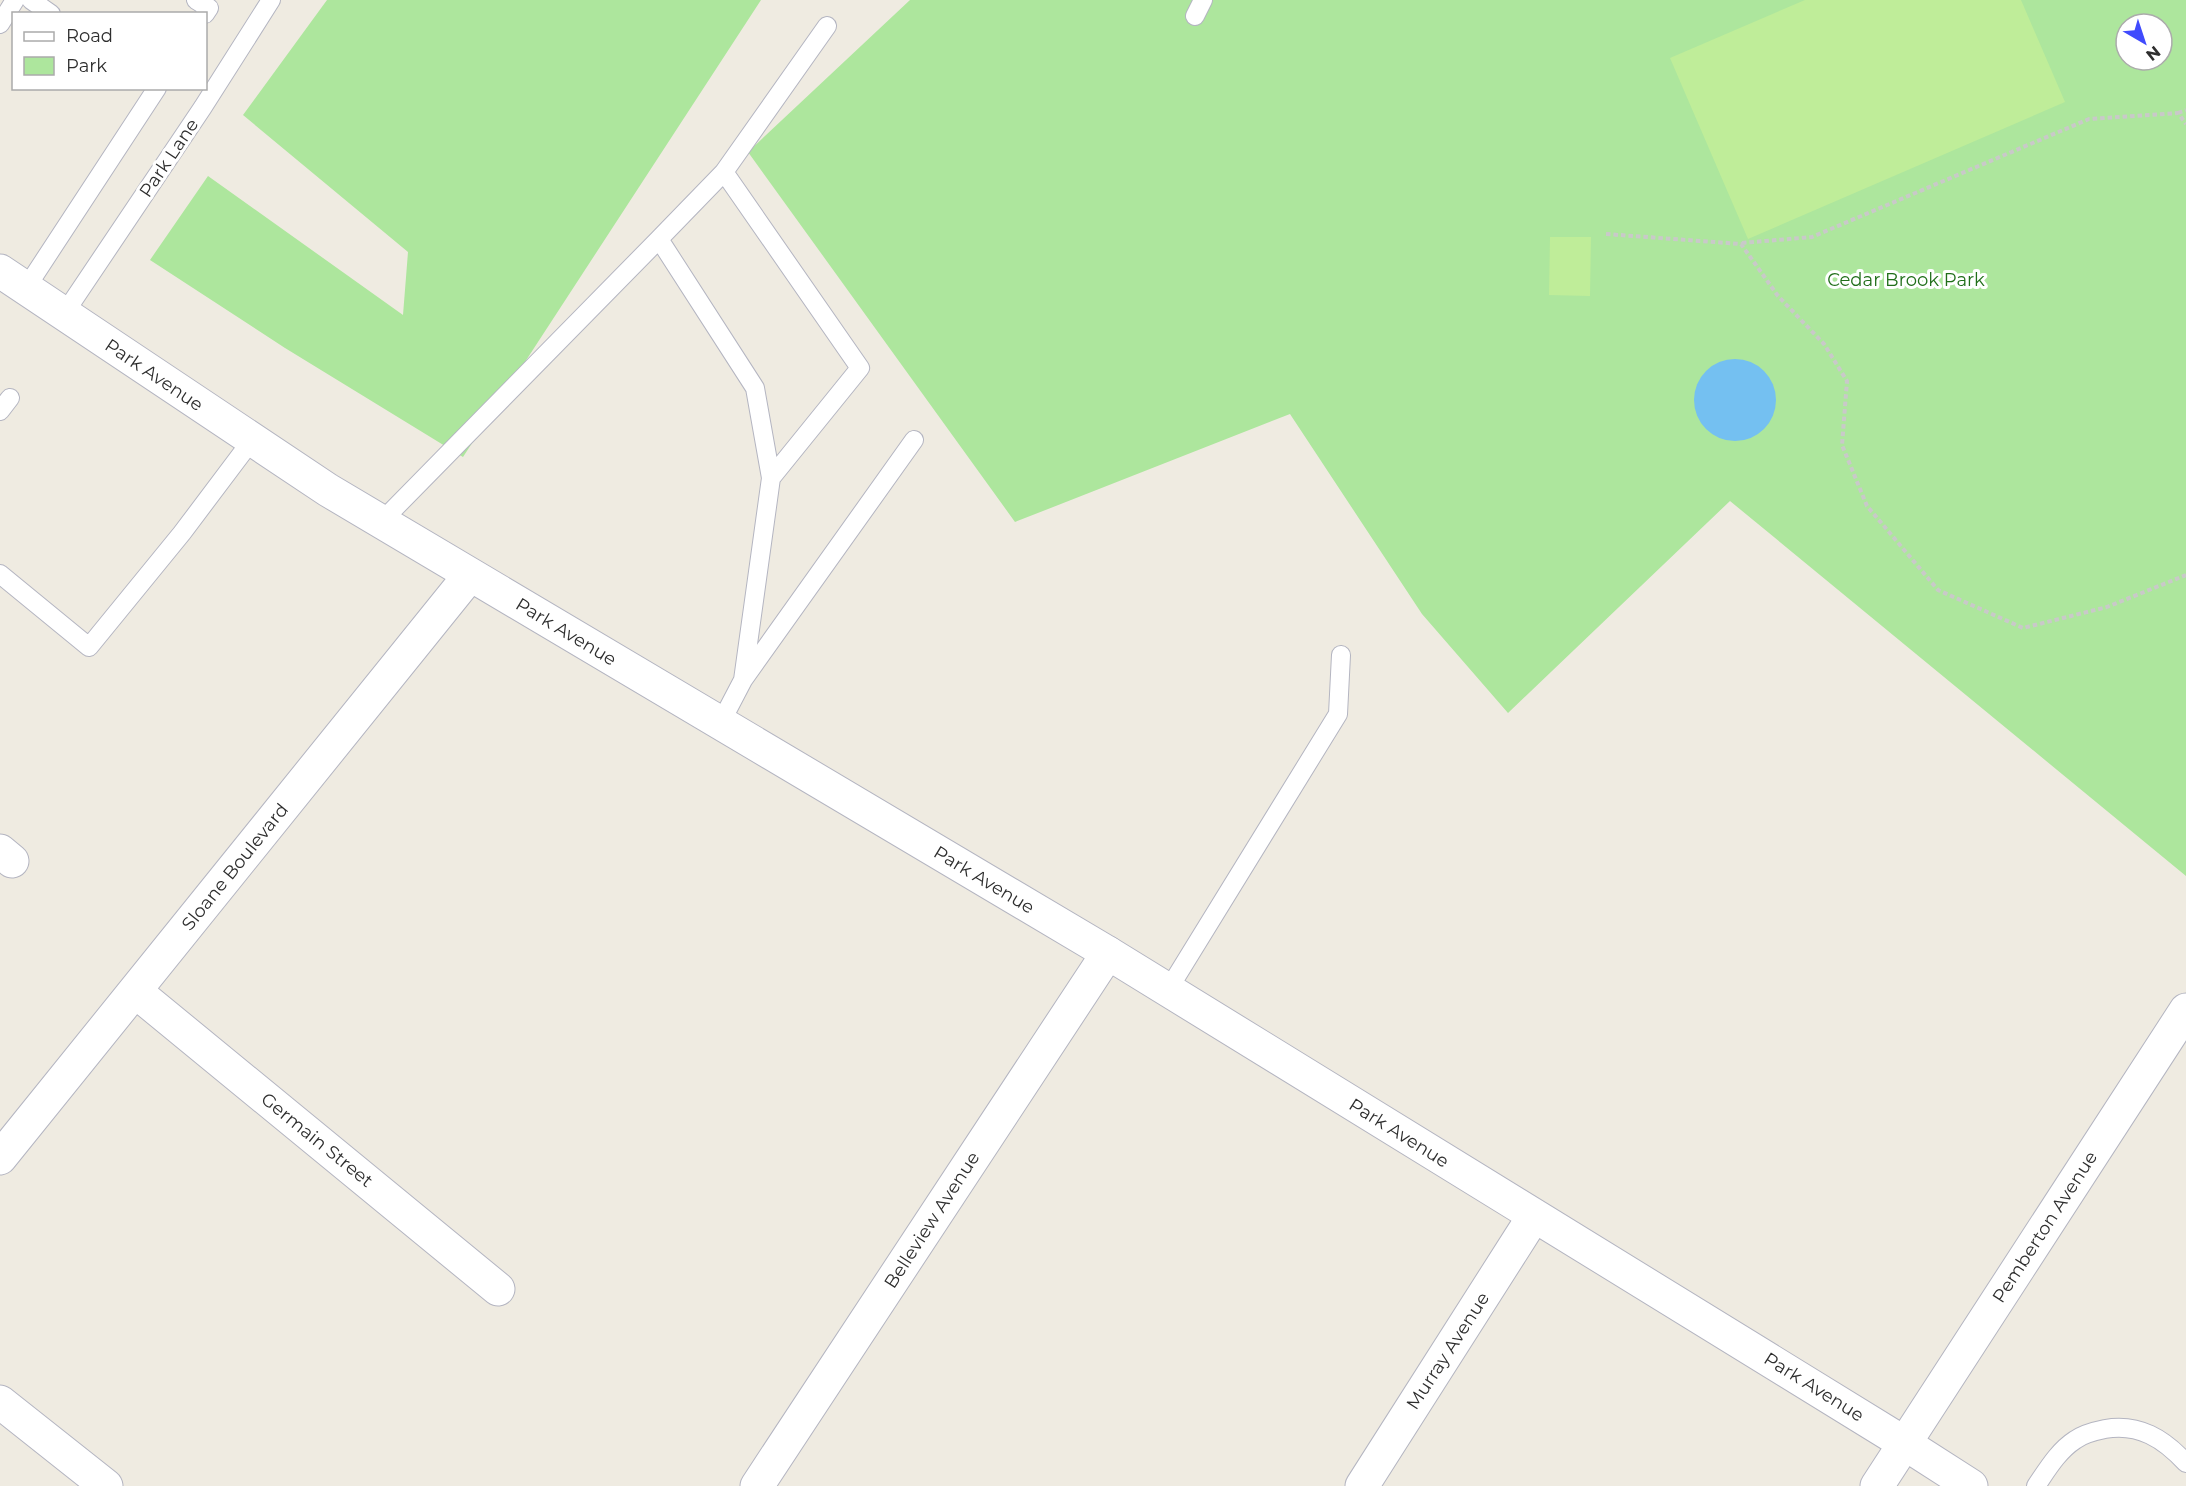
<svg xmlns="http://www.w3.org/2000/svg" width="2186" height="1486" font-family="Montserrat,sans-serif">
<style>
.green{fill:#ade69d;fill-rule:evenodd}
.pitch{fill:#bfed99}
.water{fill:#74c0f1}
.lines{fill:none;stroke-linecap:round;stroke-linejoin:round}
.lane-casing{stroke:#b4b5c1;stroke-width:20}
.street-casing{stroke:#b4b5c1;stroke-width:35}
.secondary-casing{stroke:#b4b5c1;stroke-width:35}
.path{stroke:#c9c9c9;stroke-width:4;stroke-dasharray:4.5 3;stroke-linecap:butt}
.lane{stroke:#fff;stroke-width:18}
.street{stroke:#fff;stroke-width:33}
.secondary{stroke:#fff;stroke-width:33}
.labels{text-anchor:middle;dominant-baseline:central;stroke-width:6;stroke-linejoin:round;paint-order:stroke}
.street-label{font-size:18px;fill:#2e2e2e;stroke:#fff}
.park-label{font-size:18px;fill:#216f1a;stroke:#fff}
</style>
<rect width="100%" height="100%" fill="#efebe1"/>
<path class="green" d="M327,0H761L463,457L285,348L150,260L208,176L403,315L408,252L243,115Z
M910,0H2186V876L1730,501L1508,713L1422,614L1290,414L1015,522L748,152ZM2126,24H2162V60H2126Z"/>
<path class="pitch" d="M1805,0H2021L2065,102L1748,239L1670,58Z
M1550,237H1591L1590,296L1549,295Z"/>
<path class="water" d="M1694 400a41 41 0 1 1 82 0a41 41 0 1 1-82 0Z"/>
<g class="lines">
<defs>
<path id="lane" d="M31,0L51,14
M196,0L209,8L205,14
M1195,16L1203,0
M0,24L15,0
M724,172L827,26
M26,288L157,88
M64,314L203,107L271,0
M0,411L10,398
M381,522L659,239
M0,574L89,647L182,533L252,440
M743,680L771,478L755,388L659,239L724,172L860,368L771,478
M720,724L743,680L914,440
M1168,990L1338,714L1341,655
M2036,1486C2047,1470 2058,1451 2075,1440C2083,1434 2095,1431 2105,1429C2139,1423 2164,1439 2186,1463"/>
<path id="street" d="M0,851L12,861
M135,991L498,1289
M0,1158L470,575
M0,1402L106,1486
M757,1486L1108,953
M1362,1486L1534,1216
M1877,1486L2186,1010"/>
<path id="secondary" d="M0,271L328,490L1108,953L1904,1443L1971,1486"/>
</defs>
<use href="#lane" class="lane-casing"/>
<use href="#street" class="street-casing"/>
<use href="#secondary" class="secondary-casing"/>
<path class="path" d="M2178,113L2186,110
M1606,234L1741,244L1778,296L1824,344L1847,381L1842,445L1867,506L1938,590L2023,628L2107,607L2186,575
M1742,243L1812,237L2089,119L2178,113L2186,124"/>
<use href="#lane" class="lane"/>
<use href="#street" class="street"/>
<use href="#secondary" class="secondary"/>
</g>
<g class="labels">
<g class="street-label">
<text transform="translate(169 158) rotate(-56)">Park Lane</text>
<text transform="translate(154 375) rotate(34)">Park Avenue</text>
<text transform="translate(566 632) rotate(31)">Park Avenue</text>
<text transform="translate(235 867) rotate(-51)">Sloane Boulevard</text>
<text transform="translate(984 880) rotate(31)">Park Avenue</text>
<text transform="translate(1399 1133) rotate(32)">Park Avenue</text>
<text transform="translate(317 1140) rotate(39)">Germain Street</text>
<text transform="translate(932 1220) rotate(-57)">Belleview Avenue</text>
<text transform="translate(2045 1227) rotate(-57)">Pemberton Avenue</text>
<text transform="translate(1448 1351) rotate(-57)">Murray Avenue</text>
<text transform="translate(1814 1387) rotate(32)">Park Avenue</text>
</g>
<g class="park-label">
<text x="1906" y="280">Cedar Brook Park</text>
</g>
</g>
<rect x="12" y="12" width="195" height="78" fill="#ffffff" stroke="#ababab" stroke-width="1.5"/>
<rect x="24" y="32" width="30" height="9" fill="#ffffff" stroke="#ababab" stroke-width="1.5"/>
<text x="66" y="42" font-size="18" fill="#2e2e2e">Road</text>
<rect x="24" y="57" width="30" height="18" fill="#ade69d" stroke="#ababab" stroke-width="1.5"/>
<text x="66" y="72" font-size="18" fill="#2e2e2e">Park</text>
<g transform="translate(2144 42) rotate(141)"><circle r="28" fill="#ffffff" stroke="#ababab" stroke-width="1.5"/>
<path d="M0-4.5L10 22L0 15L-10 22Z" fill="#404bfd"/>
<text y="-9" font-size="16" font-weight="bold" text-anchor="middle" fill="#2e2e2e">N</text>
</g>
</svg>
